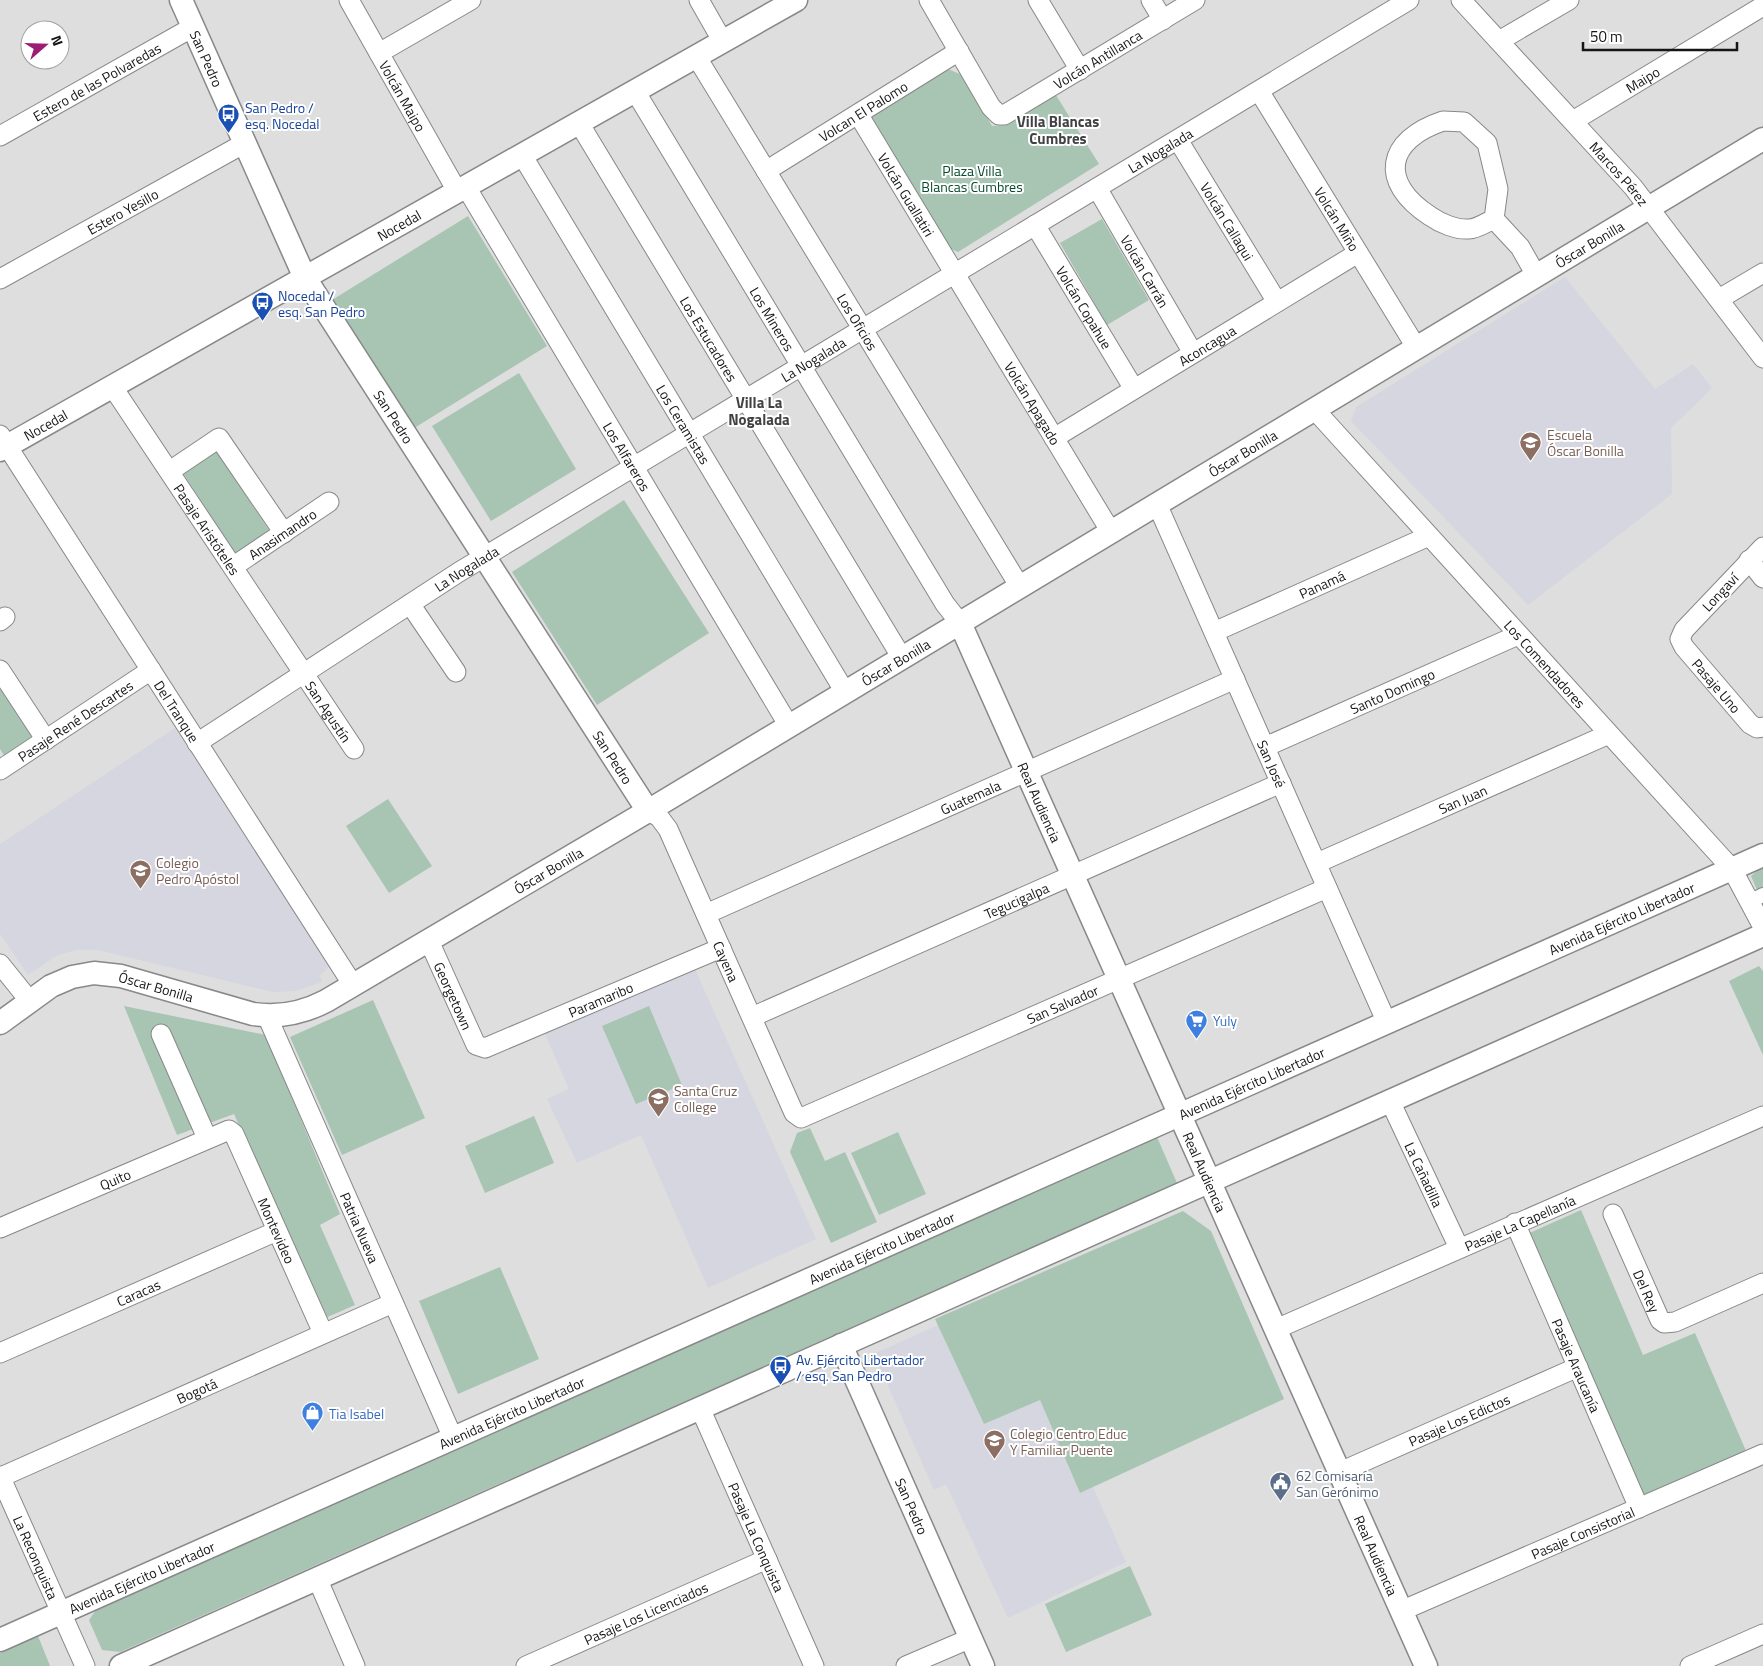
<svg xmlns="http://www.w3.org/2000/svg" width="1763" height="1666" font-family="'Titillium Web',sans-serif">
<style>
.built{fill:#d5d6df}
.green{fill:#a7c5b2}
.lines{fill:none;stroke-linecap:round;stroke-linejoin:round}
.pedestrian-casing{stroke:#88888a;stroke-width:16}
.minor-casing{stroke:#88888a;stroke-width:21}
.tertiary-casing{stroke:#88888a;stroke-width:25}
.pedestrian{stroke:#fff;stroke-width:14}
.minor{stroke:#fff;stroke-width:19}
.tertiary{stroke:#fff;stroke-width:22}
.labels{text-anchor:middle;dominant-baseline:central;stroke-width:4;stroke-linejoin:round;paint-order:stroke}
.street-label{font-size:14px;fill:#151515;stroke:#fff}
.transit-label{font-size:14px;fill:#164399;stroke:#fff;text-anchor:start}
.park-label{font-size:14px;fill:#074a2d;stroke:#fff}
.education-label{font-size:14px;fill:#785e54;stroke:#fff;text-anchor:start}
.shop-label{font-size:14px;fill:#366cbe;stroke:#fff;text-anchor:start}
.service-label{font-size:14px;fill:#4e5e75;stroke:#fff;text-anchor:start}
.neighbourhood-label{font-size:15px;font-weight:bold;fill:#404142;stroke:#fff}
</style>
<rect width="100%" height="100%" fill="#dededf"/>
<path class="built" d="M1565,277L1655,389L1693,364L1712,388L1671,428L1672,494L1528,605L1351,421L1356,407Z
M175,728L330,966L320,975L322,982L296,991L273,992L98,950H77L58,955L28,975L0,934V844Z
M694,967L816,1239L708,1288L641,1135L577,1163L547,1099L569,1089L545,1034Z
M938,1325L984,1424L1040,1400L1080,1493L1093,1487L1126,1562L1008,1618L946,1484L934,1490L874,1354Z"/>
<path class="green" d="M948,69L962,75L992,126L1006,125L1054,92L1099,164L958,252L949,248L870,117Z
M468,216L547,346L411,430L332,300Z
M1102,219L1149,300L1107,325L1060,243Z
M519,373L576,469L491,521L432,426Z
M215,448L270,532L236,555L181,470Z
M624,500L709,633L597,705L512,572Z
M0,681L36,736L5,757L0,749Z
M388,799L432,866L389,893L346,826Z
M1763,866V904L1751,876Z
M1759,966L1763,971V1055L1729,981Z
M373,1000L425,1118L342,1155L290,1037Z
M124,1006L266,1035L340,1214L320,1225L355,1305L323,1319L234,1114L177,1135Z
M649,1006L682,1085L636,1104L602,1026Z
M534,1116L554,1163L485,1193L465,1146Z
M810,1128L825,1161L845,1152L877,1222L831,1243L790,1152L797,1133Z
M898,1132L926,1194L879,1215L851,1153Z
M1157,1137L1177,1183L120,1652L102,1650L89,1620L100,1604L1147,1140Z
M1581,1210L1643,1355L1695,1333L1746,1451L1637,1498L1525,1235Z
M1183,1211L1211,1231L1284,1399L1080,1493L1040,1400L984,1424L935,1319Z
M500,1267L539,1359L458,1394L419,1301Z
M1130,1566L1152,1615L1066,1652L1045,1604Z
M38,1636L50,1666H0V1653Z"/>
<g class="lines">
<defs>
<path id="pedestrian" d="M1749,902L1763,895"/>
<g id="minor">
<path id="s1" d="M349,0L457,191"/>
<path d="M699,0L723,42"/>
<path id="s2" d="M929,0L991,107L999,115H1004L1195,0"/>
<path d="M1038,0L1080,70"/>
<path d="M1151,0L1163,20"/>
<path id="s3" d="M1461,0L1633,187L1763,358"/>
<path d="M1499,41L1569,0"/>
<path d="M379,53L471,0"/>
<path id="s4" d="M696,56L1020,587"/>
<path id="s5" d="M635,91L945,604L960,623"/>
<path id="s6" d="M1259,91L1416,347"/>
<path id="s7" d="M858,114L1111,532"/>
<path d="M1443,121L1464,122L1487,143L1498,189L1494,219C1487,222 1477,229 1469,229C1456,230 1440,223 1430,216C1378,182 1386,140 1443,121Z"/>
<path id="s8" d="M1573,121L1763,6"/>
<path id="s9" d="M579,123L902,658"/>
<path id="s10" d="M0,136L193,27"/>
<path id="s11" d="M1178,140L1277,302"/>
<path id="s12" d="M522,155L845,692"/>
<path id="s13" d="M766,171L959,51"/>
<path id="s14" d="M466,187L789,726"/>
<path id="s15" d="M1097,188L1193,353"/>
<path d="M1494,219L1520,247L1536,275"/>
<path id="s16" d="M1035,225L1134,389"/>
<path id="s17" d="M0,279L245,143"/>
<path d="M1719,299L1763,273"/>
<path id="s18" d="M112,386L354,749"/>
<path id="s19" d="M1314,409L1732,869L1763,927"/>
<path id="s20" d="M0,435L353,985"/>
<path id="s21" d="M1054,438L1358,253"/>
<path d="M170,471L219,438L284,533"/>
<path id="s22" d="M1157,504L1387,1023"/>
<path id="s23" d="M1763,547L1684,630L1680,639L1684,647L1750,724L1757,728L1763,727"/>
<path d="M1749,560L1763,578"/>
<path id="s24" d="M234,566L329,502"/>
<path d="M410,604L456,672"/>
<path d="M0,621L5,617"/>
<path id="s25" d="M1214,632L1429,536"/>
<path d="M0,670L46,740"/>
<path id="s26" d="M197,743L459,572L1409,0"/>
<path id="s27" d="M1265,747L1518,635"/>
<path id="s28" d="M0,770L151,670"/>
<path id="s29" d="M648,811L659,817L668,829L794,1113L801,1118L1327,888"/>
<path id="s30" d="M1317,863L1609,734"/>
<path id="s31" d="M706,914L1235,679"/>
<path id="s32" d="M429,941L476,1045L485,1048L721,948"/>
<path d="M0,964L29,1000"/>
<path id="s33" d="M267,1016L453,1438"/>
<path id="s34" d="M752,1017L1281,783"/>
<path d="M161,1034L207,1138"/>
<path id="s35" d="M1390,1101L1459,1248"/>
<path id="s36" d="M1613,1214L1660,1320L1664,1323L1675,1322L1763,1283"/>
<path id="s37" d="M1515,1223L1639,1508"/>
<path id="s38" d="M0,1228L229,1130L234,1134L323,1333"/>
<path id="s39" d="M1276,1329L1763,1116"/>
<path id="s40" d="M0,1353L277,1231"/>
<path id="s41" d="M700,1408L814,1666"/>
<path id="s42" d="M1340,1472L1578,1367"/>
<path id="s43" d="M0,1476L85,1666"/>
<path id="s44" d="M1,1477L393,1303"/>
<path d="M317,1578L355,1666"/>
<path id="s45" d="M1401,1611L1763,1454"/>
<path id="s46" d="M526,1666L767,1559"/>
<path d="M906,1666L971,1638"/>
<path d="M1690,1666L1763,1634"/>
</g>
<g id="tertiary">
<path id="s47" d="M181,0L305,278L648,811"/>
<path id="s48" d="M0,450L796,0"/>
<path id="s49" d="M960,623L1426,1666"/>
<path id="s50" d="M0,1023L51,986L72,977L94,973L121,976L253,1014C280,1018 303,1013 326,1001L648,811L1763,139"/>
<path id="s51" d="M841,1345L983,1666"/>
<path id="s52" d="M0,1640L1763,855"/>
<path d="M121,1666L1763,935"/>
</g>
</defs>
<use href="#pedestrian" class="pedestrian-casing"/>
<use href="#minor" class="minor-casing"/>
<use href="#tertiary" class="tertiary-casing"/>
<use href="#pedestrian" class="pedestrian"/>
<use href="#minor" class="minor"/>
<use href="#tertiary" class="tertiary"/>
</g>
<defs>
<symbol id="bus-pin" viewBox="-11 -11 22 30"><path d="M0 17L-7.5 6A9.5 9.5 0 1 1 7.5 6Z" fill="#1a4fb4" stroke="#fff"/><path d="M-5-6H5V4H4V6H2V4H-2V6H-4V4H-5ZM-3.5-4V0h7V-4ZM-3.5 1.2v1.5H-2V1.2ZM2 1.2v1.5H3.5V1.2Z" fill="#fff"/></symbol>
<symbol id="school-pin" viewBox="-11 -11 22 30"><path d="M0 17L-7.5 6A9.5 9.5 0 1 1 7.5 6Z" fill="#8d6e63" stroke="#fff"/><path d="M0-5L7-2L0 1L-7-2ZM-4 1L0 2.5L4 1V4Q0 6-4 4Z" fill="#fff"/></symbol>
<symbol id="supermarket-pin" viewBox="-11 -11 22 30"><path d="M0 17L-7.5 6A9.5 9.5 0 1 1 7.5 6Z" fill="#3f7fe0" stroke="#fff"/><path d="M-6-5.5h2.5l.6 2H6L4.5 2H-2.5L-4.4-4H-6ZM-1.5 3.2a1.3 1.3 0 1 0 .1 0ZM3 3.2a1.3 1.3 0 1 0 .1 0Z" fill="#fff"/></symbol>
<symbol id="shop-pin" viewBox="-11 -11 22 30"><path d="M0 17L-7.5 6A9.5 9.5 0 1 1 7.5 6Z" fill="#3f7fe0" stroke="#fff"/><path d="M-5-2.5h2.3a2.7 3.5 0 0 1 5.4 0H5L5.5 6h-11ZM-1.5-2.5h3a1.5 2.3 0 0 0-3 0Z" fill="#fff"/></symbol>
<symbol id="civic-pin" viewBox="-11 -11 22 30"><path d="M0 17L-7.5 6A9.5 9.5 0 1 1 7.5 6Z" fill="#5c6f8a" stroke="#fff"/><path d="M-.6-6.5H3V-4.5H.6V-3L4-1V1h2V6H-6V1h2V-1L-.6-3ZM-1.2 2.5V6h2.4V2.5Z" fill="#fff"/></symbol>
</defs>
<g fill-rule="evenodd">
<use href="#bus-pin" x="216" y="102" width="25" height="34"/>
<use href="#bus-pin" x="250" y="290" width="25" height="34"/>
<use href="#school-pin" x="1518" y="430" width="25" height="34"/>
<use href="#school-pin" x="128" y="858" width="25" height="34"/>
<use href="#supermarket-pin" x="1184" y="1008" width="25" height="34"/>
<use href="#school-pin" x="646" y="1086" width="25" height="34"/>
<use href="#bus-pin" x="768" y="1354" width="25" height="34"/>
<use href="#shop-pin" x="300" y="1400" width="25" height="34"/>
<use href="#school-pin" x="982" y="1428" width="25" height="34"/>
<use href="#civic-pin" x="1268" y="1470" width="25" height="34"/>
</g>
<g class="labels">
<g class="street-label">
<text stroke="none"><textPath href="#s47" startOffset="64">San Pedro</textPath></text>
<text stroke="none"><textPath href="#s2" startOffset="249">Volcán Antillanca</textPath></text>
<text stroke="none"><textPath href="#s8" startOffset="81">Maipo</textPath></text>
<text stroke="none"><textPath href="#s10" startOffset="111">Estero de las Polvaredas</textPath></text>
<text stroke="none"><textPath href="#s1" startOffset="110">Volcán Maipo</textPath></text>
<text stroke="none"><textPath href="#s13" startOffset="114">Volcan El Palomo</textPath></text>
<text stroke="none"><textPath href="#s26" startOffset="1131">La Nogalada</textPath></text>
<text stroke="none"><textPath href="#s3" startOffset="235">Marcos Pérez</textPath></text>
<text stroke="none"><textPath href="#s7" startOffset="94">Volcán Guallatiri</textPath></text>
<text stroke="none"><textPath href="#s17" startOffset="140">Estero Yesillo</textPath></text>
<text stroke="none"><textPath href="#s6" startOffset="150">Volcán Miño</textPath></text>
<text stroke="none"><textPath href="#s11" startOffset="95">Volcán Callaqui</textPath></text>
<text stroke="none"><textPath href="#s48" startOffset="458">Nocedal</textPath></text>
<text stroke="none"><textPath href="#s50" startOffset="1821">Óscar Bonilla</textPath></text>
<text stroke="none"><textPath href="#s15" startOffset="96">Volcán Carrán</textPath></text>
<text stroke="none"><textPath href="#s16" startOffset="96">Volcán Copahue</textPath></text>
<text stroke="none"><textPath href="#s5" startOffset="266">Los Mineros</textPath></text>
<text stroke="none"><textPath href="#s4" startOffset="311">Los Oficios</textPath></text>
<text stroke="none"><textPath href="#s9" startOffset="252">Los Estucadores</textPath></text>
<text stroke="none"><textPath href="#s21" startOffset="179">Aconcagua</textPath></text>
<text stroke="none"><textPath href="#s26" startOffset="726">La Nogalada</textPath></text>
<text stroke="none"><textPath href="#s7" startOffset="338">Volcán Apagado</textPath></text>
<text stroke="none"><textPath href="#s47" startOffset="469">San Pedro</textPath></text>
<text stroke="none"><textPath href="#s48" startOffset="52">Nocedal</textPath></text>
<text stroke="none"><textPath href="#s12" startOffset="314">Los Ceramistas</textPath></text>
<text stroke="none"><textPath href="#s50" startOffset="1416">Óscar Bonilla</textPath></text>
<text stroke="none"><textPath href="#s14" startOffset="314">Los Alfareros</textPath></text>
<text stroke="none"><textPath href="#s18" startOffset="172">Pasaje Aristóteles</textPath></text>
<text stroke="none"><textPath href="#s24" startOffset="58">Anasimandro</textPath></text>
<text stroke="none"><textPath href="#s26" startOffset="321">La Nogalada</textPath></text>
<text stroke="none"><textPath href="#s25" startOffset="118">Panamá</textPath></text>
<text transform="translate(1720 592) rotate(-47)">Longaví</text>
<text stroke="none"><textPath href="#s50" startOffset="1011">Óscar Bonilla</textPath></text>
<text stroke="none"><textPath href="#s19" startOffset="344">Los Comendadores</textPath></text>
<text stroke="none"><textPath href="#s23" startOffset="184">Pasaje Uno</textPath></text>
<text stroke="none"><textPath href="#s27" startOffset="139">Santo Domingo</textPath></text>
<text stroke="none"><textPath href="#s20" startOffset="328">Del Tranque</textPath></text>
<text stroke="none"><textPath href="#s18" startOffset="391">San Agustín</textPath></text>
<text stroke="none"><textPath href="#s28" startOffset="90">Pasaje René Descartes</textPath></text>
<text stroke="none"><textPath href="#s47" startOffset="874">San Pedro</textPath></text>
<text stroke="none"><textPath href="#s22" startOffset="284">San José</textPath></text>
<text stroke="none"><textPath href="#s31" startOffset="289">Guatemala</textPath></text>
<text stroke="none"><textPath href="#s30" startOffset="159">San Juan</textPath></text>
<text stroke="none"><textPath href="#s49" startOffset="196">Real Audiencia</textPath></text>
<text stroke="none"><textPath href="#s50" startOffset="606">Óscar Bonilla</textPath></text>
<text stroke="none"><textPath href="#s34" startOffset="289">Tegucigalpa</textPath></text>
<text stroke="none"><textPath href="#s52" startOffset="1775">Avenida Ejército Libertador</textPath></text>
<text stroke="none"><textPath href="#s29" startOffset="172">Cayena</textPath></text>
<text stroke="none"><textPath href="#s50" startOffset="172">Óscar Bonilla</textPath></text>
<text stroke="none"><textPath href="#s32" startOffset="60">Georgetown</textPath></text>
<text stroke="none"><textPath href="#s32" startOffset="249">Paramaribo</textPath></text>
<text stroke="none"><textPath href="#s29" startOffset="632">San Salvador</textPath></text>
<text stroke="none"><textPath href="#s52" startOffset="1370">Avenida Ejército Libertador</textPath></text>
<text stroke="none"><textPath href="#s49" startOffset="601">Real Audiencia</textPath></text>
<text stroke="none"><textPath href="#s35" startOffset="81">La Cañadilla</textPath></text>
<text stroke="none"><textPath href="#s38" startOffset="125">Quito</textPath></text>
<text stroke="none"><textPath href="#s39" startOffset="266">Pasaje La Capellanía</textPath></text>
<text stroke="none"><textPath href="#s33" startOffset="231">Patria Nueva</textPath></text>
<text stroke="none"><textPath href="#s38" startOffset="361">Montevideo</textPath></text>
<text stroke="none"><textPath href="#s52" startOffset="965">Avenida Ejército Libertador</textPath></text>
<text stroke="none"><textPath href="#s36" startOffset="84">Del Rey</textPath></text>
<text stroke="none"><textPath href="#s40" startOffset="151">Caracas</textPath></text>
<text stroke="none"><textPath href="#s37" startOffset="155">Pasaje Araucanía</textPath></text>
<text stroke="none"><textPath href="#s44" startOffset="214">Bogotá</textPath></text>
<text stroke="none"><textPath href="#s52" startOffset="560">Avenida Ejército Libertador</textPath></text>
<text stroke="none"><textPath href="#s42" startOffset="130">Pasaje Los Edictos</textPath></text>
<text stroke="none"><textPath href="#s51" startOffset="176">San Pedro</textPath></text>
<text stroke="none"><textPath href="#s45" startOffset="198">Pasaje Consistorial</textPath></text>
<text stroke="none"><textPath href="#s41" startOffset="141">Pasaje La Conquista</textPath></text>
<text stroke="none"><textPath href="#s49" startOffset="1021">Real Audiencia</textPath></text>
<text stroke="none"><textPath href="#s43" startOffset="89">La Reconquista</textPath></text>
<text stroke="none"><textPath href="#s52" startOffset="155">Avenida Ejército Libertador</textPath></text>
<text stroke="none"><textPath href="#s46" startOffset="131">Pasaje Los Licenciados</textPath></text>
</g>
<g class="transit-label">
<text x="245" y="107">San Pedro /<tspan x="245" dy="16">esq. Nocedal</tspan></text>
<text x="278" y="295">Nocedal /<tspan x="278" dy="16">esq. San Pedro</tspan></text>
<text x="796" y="1359">Av. Ejército Libertador<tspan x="796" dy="16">/ esq. San Pedro</tspan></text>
</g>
<g class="park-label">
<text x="972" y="170">Plaza Villa<tspan x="972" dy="16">Blancas Cumbres</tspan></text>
</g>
<g class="education-label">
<text x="1547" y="434">Escuela<tspan x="1547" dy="16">Óscar Bonilla</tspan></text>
<text x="156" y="862">Colegio<tspan x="156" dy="16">Pedro Apóstol</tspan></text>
<text x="674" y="1090">Santa Cruz<tspan x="674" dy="16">College</tspan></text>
<text x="1010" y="1433">Colegio Centro Educ<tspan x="1010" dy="16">Y Familiar Puente</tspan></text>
</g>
<g class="shop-label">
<text x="1213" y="1020">Yuly</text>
<text x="329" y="1413">Tia Isabel</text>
</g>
<g class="service-label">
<text x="1296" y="1475">62 Comisaría<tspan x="1296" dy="16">San Gerónimo</tspan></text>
</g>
<g class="neighbourhood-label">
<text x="1058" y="121">Villa Blancas<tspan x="1058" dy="17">Cumbres</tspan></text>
<text x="759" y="402">Villa La<tspan x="759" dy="17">Nogalada</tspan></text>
</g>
</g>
<g transform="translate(45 45) rotate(70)"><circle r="24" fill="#ffffff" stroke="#a1a1a1"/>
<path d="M0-4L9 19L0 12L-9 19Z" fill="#9b1e75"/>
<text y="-8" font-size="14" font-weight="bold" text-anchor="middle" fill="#151515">N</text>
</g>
<path d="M1583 42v8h154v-8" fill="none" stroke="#151515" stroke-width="2.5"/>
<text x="1590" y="42" font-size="15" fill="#151515" stroke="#ffffff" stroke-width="4" paint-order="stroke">50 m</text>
</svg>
